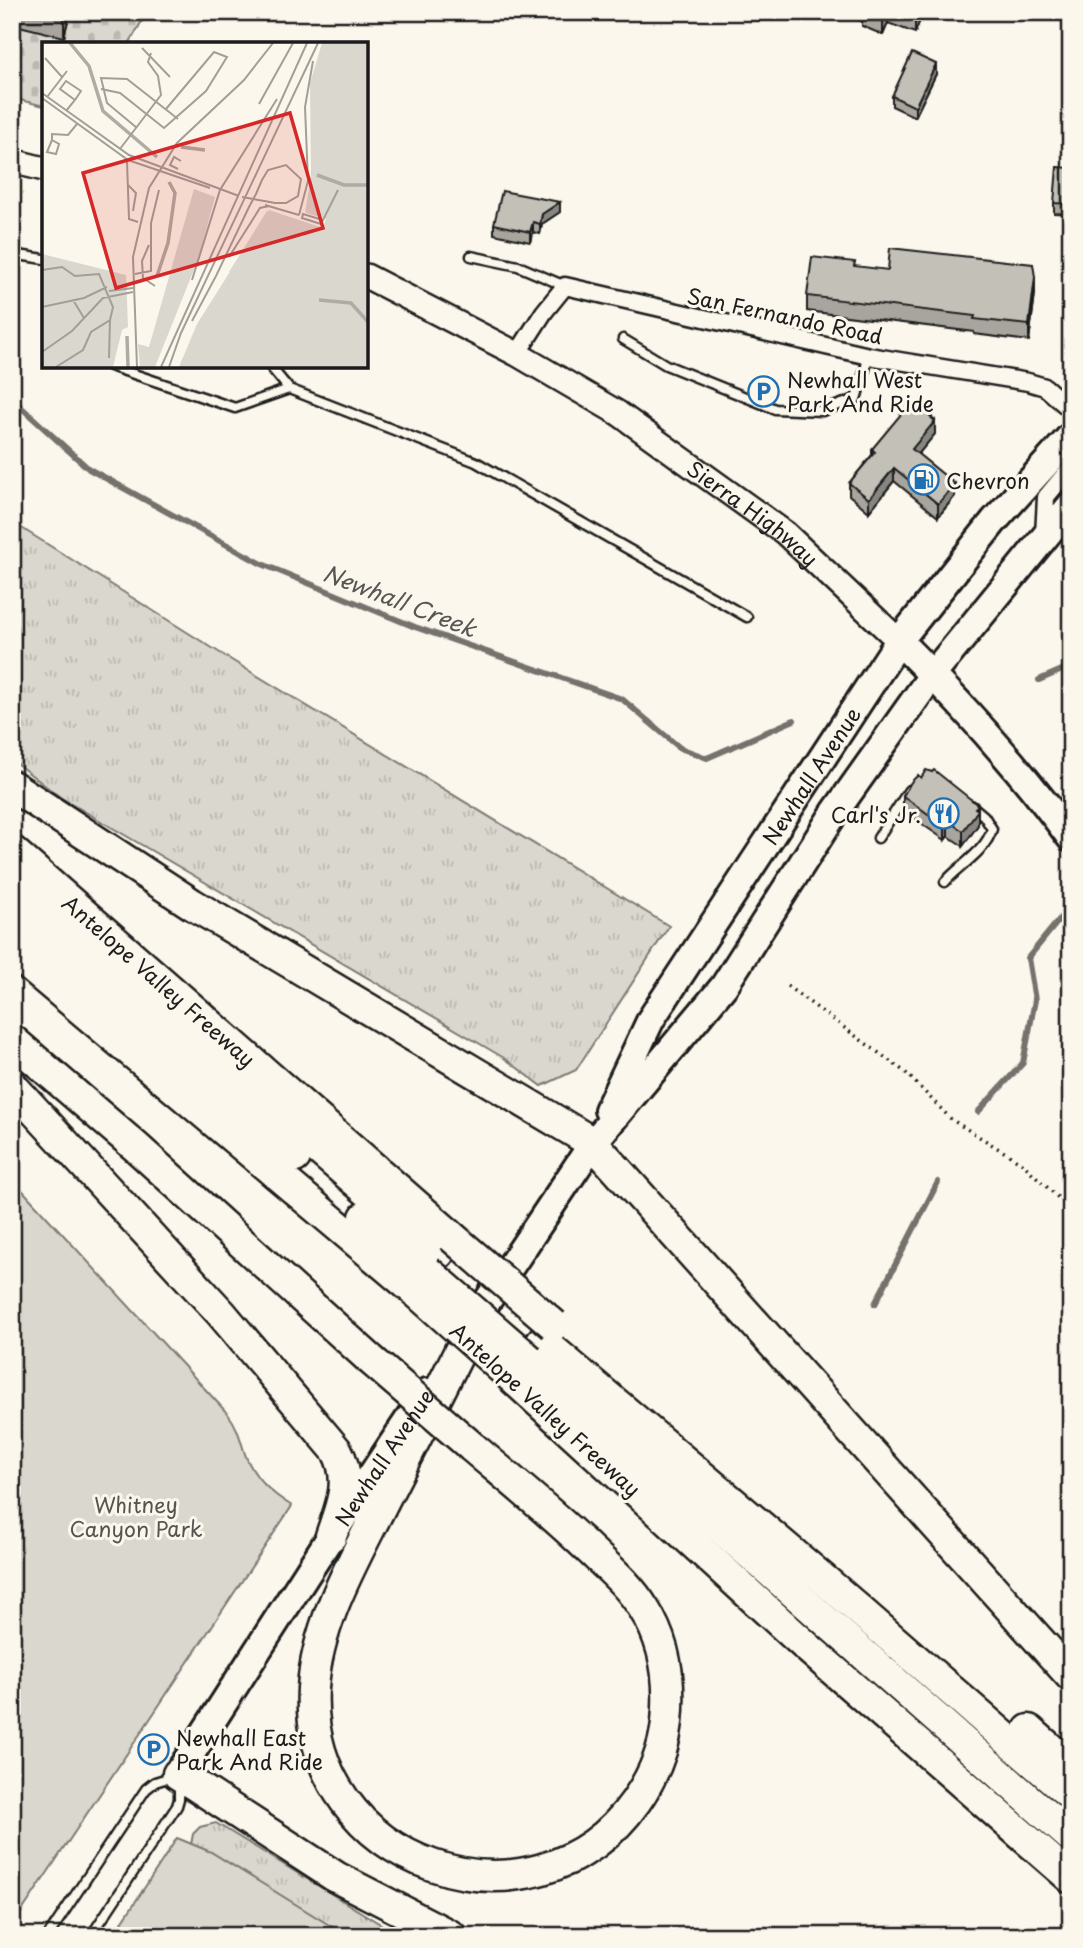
<svg xmlns="http://www.w3.org/2000/svg" width="1083" height="1948" font-family="'Playpen Sans',sans-serif">
<style>
.grass{fill:url(#grass-tufts);stroke:#7b7a75;stroke-width:2}
.cemetery{fill:url(#cemetery-stones);stroke:#7b7a75;stroke-width:2}
.green{fill:#dad7ce;stroke:#7b7a75;stroke-width:2}
.lines{fill:none;stroke-linecap:round;stroke-linejoin:round}
.stream{stroke:#74726e;stroke-width:6}
.service-casing{stroke:#1c1c1c;stroke-width:13}
.minor-casing{stroke:#1c1c1c;stroke-width:21}
.secondary-casing{stroke:#1c1c1c;stroke-width:28}
.primary-casing{stroke:#1c1c1c;stroke-width:32}
.motorway-casing{stroke:#1c1c1c;stroke-width:35}
.path{stroke:#1c1c1c;stroke-width:3.5;stroke-dasharray:2 5;stroke-linecap:butt}
.service{stroke:#fbf7ec;stroke-width:8}
.minor{stroke:#fbf7ec;stroke-width:16}
.secondary{stroke:#fbf7ec;stroke-width:23}
.primary{stroke:#fbf7ec;stroke-width:26}
.motorway{stroke:#fbf7ec;stroke-width:30}
.motorway-bridge-casing{stroke:#1c1c1c;stroke-width:35;stroke-linecap:butt}
.motorway-bridge{stroke:#fbf7ec;stroke-width:30}
.wall{fill:#a8a59e;stroke:#1c1c1c;stroke-width:2}
.shaded-wall{fill:#888681;stroke:#1c1c1c;stroke-width:2}
.building{fill:#c3c0b8;stroke:#1c1c1c;stroke-width:2}
.labels{text-anchor:middle;dominant-baseline:central;stroke-width:6;stroke-linejoin:round;paint-order:stroke}
.street-label{font-size:21px;fill:#1c1c1c;stroke:#fbf7ec}
.poi-label{font-size:21px;fill:#1c1c1c;stroke:#fbf7ec;text-anchor:start}
.park-label{font-size:21px;fill:#555451;stroke:#fbf7ec}
.water-label{font-size:23px;font-style:italic;fill:#575653;stroke:#fbf7ec}
.inset-river{fill:none;stroke:#afaca5;stroke-width:3.5}
.inset-road{fill:none;stroke:#a29f99;stroke-width:2}
.view{fill:#d62828;fill-opacity:0.15;stroke:#d62828;stroke-width:3.5}
.inset-edge{fill:none;stroke:#1c1c1c;stroke-width:3.5}
</style>
<defs>
<pattern id="grass-tufts" width="24" height="20" patternUnits="userSpaceOnUse" patternTransform="scale(1.75)"><rect width="24" height="20" fill="#dad7ce"/><path d="M3 7l-1-3M5 7V3M7 7l1-3M15 17l-1-3M17 17v-4M19 17l1-3" fill="none" stroke="#bab8b0"/></pattern>
<pattern id="cemetery-stones" width="16" height="16" patternUnits="userSpaceOnUse" patternTransform="scale(1.75)"><rect width="16" height="16" fill="#dad7ce"/><path d="M2 7V4a2 2 0 0 1 4 0v3zM10 15v-3a2 2 0 0 1 4 0v3z" fill="#bab8b0"/></pattern>
</defs>
<rect width="100%" height="100%" fill="#fbf7ec"/>
<filter id="ink" filterUnits="userSpaceOnUse"><feTurbulence type="fractalNoise" baseFrequency=".0143" numOctaves="2"/><feDisplacementMap in="SourceGraphic" scale="14" xChannelSelector="R" yChannelSelector="G"/><feConvolveMatrix kernelMatrix="1 2 1 2 8 2 1 2 1" color-interpolation-filters="sRGB"/></filter>
<g filter="url(#ink)">
<path class="grass" d="M12,522L233,661L669,926L576,1070L542,1086L504,1058L60,797L12,760Z
M216,1823L387,1928L405,1936H254L190,1850L193,1834L200,1827Z"/>
<path class="cemetery" d="M12,12H147L129,44H44V106L12,98Z"/>
<path class="green" d="M12,1179L228,1414C238,1427 240,1439 245,1454C253,1477 272,1494 292,1506L12,1926Z
M177,1838L211,1852L347,1936H113Z"/>
<g class="lines">
<path class="stream" d="M12,399L89,469L262,564L415,627L622,699L680,748L707,758L794,720
M1039,680L1071,666
M978,1112L1023,1063L1035,1000L1028,958L1063,915
M875,1304L938,1182"/>
<defs>
<path id="service" d="M12,254L44,259
M471,256L518,266L565,286
M623,339L666,365L775,409L822,411L856,399L869,356
M110,366L235,408L289,389L476,462L747,617
M270,366L289,389
M878,838L909,790
M945,882C960,865 986,851 992,829L984,816L971,805
M48,1936L146,1789L155,1782L174,1776
M91,1936L177,1806L179,1799V1783"/>
<path id="minor" d="M517,354L544,312L565,286L869,356L1028,382L1045,387L1071,410
M1044,536L1046,497L1071,467"/>
<g id="secondary">
<path d="M12,161L44,169"/>
<path id="s1" d="M366,276L517,354L618,413L785,533L899,641"/>
</g>
<g id="primary">
<path d="M899,641C961,703 1019,767 1071,838"/>
<path id="s2" d="M608,1110L651,1019L899,641L994,521L1071,436"/>
<path d="M468,1330L593,1143L724,986L835,812L933,674L1071,505"/>
<path id="s3" d="M178,1774L331,1536L427,1392"/>
</g>
<g id="motorway">
<path d="M12,786L192,904L593,1143L1071,1676"/>
<path id="s4" d="M12,851L451,1236"/>
<path d="M12,885L439,1253"/>
<path d="M12,912L295,1157"/>
<path d="M12,951L414,1290"/>
<path d="M12,1040L136,1147L370,1359"/>
<path d="M12,1086L221,1313L337,1451C353,1481 341,1506 331,1536"/>
<path d="M365,1217L427,1271"/>
<path d="M542,1341L835,1589L1071,1795"/>
<path d="M530,1360L1071,1837"/>
<path d="M516,1381L807,1647L1071,1878"/>
<path d="M472,1447C512,1481 553,1514 591,1551C610,1569 630,1586 644,1609C666,1643 671,1683 667,1722C664,1751 652,1778 636,1801C534,1946 303,1865 313,1688C317,1621 356,1557 385,1498C416,1438 447,1377 477,1316"/>
<path d="M1029,1730L1071,1767"/>
<path d="M178,1774L336,1877L451,1936"/>
</g>
</defs>
<use href="#service" class="service-casing"/>
<use href="#minor" class="minor-casing"/>
<use href="#secondary" class="secondary-casing"/>
<use href="#primary" class="primary-casing"/>
<use href="#motorway" class="motorway-casing"/>
<path class="path" d="M787,986L905,1072L952,1120L1022,1163L1071,1210"/>
<use href="#service" class="service"/>
<use href="#minor" class="minor"/>
<use href="#secondary" class="secondary"/>
<use href="#primary" class="primary"/>
<use href="#motorway" class="motorway"/>
<defs>
<path id="motorway-bridge" d="M451,1236L554,1325
M427,1271L530,1360
M414,1290L516,1381
M370,1359L472,1447"/>
</defs>
<use href="#motorway-bridge" class="motorway-bridge-casing"/>
<use href="#motorway-bridge" class="motorway-bridge"/>
</g>
<path class="wall" d="M15,12H70L64,37L15,25Z
M839,12H923L915,33L888,23L883,35L862,26V21Z
M936,74L915,117L892,106V96Z
M1071,168V214L1054,213V203Z
M560,212L542,224L540,234L533,232L530,242L494,234V224Z
M855,267L1035,293L1029,341L974,334V332L807,311V296Z
M932,418L935,434L918,454L955,496L938,517L894,481L869,512L849,495V483L872,455V449Z
M932,772L978,805V825L963,846L948,836L945,840L903,811V796L921,778Z"/>
<path class="shaded-wall" d="M66,12H70L64,37V17Z
M886,12H888V23L883,35V20Z
M917,12H923L915,33V18Z
M936,64V74L915,117V107Z
M560,202V212L542,224L540,234V224L542,214Z
M533,222V232L530,242V232Z
M1035,277V293L1029,341V325Z
M932,413V425L935,421V434L912,462V449Z
M894,468V481L869,512V499Z
M955,484V496L938,517V504Z
M978,805V825L963,846V831Z
M948,821V836L945,840V826Z"/>
<path class="building" d="M44,12H66L64,17Z
M864,12H886L883,20Z
M900,12H917L915,18Z
M912,53L936,64L915,107L892,96Z
M1057,167L1071,168V204L1054,203Z
M502,191L560,202L542,214L540,224L533,222L530,232L494,224Z
M890,248L1033,264L1035,277L1029,325L974,319L975,316L807,296L812,257L855,262L854,266L888,270Z
M911,402L916,405L919,402L932,413L929,416L935,421L912,449L955,484L938,504L894,468L869,499L849,483L875,452L872,449Z
M926,770L932,772L934,770L978,805L975,808L978,810L963,831L948,821L945,826L903,796L911,782L918,775L921,778Z"/>
</g>
<defs>
<symbol id="parking-ring" viewBox="-11 -11 22 22"><circle r="9.5" fill="#fbf7ec" stroke="#1f6fb2" stroke-width="1.5"/><path d="M-3.5-5.5H1a3.5 3.5 0 0 1 0 7H-1V5.5H-3.5ZM-1-3.4V-.6H.8a1.4 1.4 0 0 0 0-2.8Z" fill="#1f6fb2"/></symbol>
<symbol id="fuel-ring" viewBox="-11 -11 22 22"><circle r="9.5" fill="#fbf7ec" stroke="#1f6fb2" stroke-width="1.5"/><path d="M-5.5-6h7V0h2V4h1.3V-2.5L3-4.5l.8-.8L6-3V5H2.5V1h-1V6h-7ZM-4.2-4.7v3.2H.2V-4.7Z" fill="#1f6fb2"/></symbol>
<symbol id="restaurant-ring" viewBox="-11 -11 22 22"><circle r="9.5" fill="#fbf7ec" stroke="#1f6fb2" stroke-width="1.5"/><path d="M-5-6h1v4h1v-4h1v4h1v-4h1v5L-1.5 .5V6h-2V.5L-5-1ZM5-6V6H3V1.5H1.5Q1.5-4 5-6Z" fill="#1f6fb2"/></symbol>
</defs>
<g fill-rule="evenodd">
<use href="#parking-ring" x="746" y="374" width="35" height="35"/>
<use href="#fuel-ring" x="906" y="462" width="35" height="35"/>
<use href="#restaurant-ring" x="926" y="796" width="35" height="35"/>
<use href="#parking-ring" x="136" y="1732" width="35" height="35"/>
</g>
<g class="labels">
<g class="street-label">
<text transform="translate(785 315) rotate(12)">San Fernando Road</text>
<text stroke="none"><textPath href="#s1" startOffset="455">Sierra Highway</textPath></text>
<text stroke="none"><textPath href="#s2" startOffset="392">Newhall Avenue</textPath></text>
<text stroke="none"><textPath href="#s4" startOffset="196">Antelope Valley Freeway</textPath></text>
<text transform="translate(546 1409) rotate(42)">Antelope Valley Freeway</text>
<text stroke="none"><textPath href="#s3" startOffset="378">Newhall Avenue</textPath></text>
</g>
<g class="poi-label">
<text x="787" y="379">Newhall West<tspan x="787" dy="24">Park And Ride</tspan></text>
<text x="946" y="480">Chevron</text>
<text x="921" y="814" text-anchor="end">Carl's Jr.</text>
<text x="176" y="1737">Newhall East<tspan x="176" dy="24">Park And Ride</tspan></text>
</g>
<g class="park-label">
<text x="136" y="1504">Whitney<tspan x="136" dy="24">Canyon Park</tspan></text>
</g>
<g class="water-label">
<text transform="translate(400 600) rotate(21)">Newhall Creek</text>
</g>
</g>
<g transform="translate(42 42)">
<rect width="326" height="326" fill="#fbf7ec"/>
<path d="M280,1H325V146L263,170L269,134L268,41ZM152,147L173,155L157,215L113,325H98L96,302L107,305ZM227,168L281,186L285,175L325,325H137L155,282Z" fill="#dad7ce"/>
<path d="M0,212L84,233L86,285L80,288L71,325H0Z" fill="#dad7ce"/>
<path d="M283,1H301L291,47L305,88L310,89L315,85L301,42L311,1H325V325H222L224,231L187,230L225,169L281,186L284,177L264,171L271,137L270,48ZM183,304L182,325H139L140,317Z" fill="#dad7ce"/>
<path class="inset-river" d="M28,1L47,24L61,69L115,115M139,105L163,108M275,133L302,143H326M115,234L126,201L133,151L127,140M277,258L309,261L326,280M85,294L86,325"/>
<path class="inset-road" d="M100,6L128,35M3,16L20,35M59,47L78,51L122,86L164,49L185,15L172,10L124,67M0,51L87,113L197,154M5,55L25,29M0,56L86,118L168,146M217,62L251,1M24,69L33,58L39,49L24,39L18,47L33,58M95,86L65,61L59,36L85,37L136,77M10,98L5,110L14,112L17,102L10,98V92L26,93L35,82M78,107L119,53L116,34L106,20L109,11M85,119L87,177L96,180M136,127L128,123L132,115L139,119M86,143L94,151L91,169M223,163L257,173M261,172L281,178L279,182L260,176ZM257,173L266,139L263,65L271,19M281,178L296,148M107,203L100,219L101,236L113,244M187,215L218,166L227,164M0,228L20,225L33,234L57,232L71,265L68,278L49,290L41,308L14,325M93,232L109,229V181L117,148M150,238L178,148L235,57M67,249L91,246M31,258L42,276M0,265L42,256L65,245M150,279L174,234L207,165L214,152L220,138L226,128L244,123L259,137L256,154L244,161H233L228,160L200,155M0,310L30,289L61,256L91,250M67,316L68,278M95,325L91,215L107,146L135,101L202,38L231,1M119,325L265,1M127,325L139,291L276,1"/>
<path class="view" d="M248,71L281,186L74,246L41,131Z"/>
<rect width="326" height="326" class="inset-edge"/>
</g>
<rect width="1083" height="1948" fill="none" stroke="#fbf7ec" stroke-width="42"/>
<rect x="21" y="21" width="1041" height="1906" fill="none" stroke="#1c1c1c" stroke-width="2.5" filter="url(#ink)"/>
</svg>
